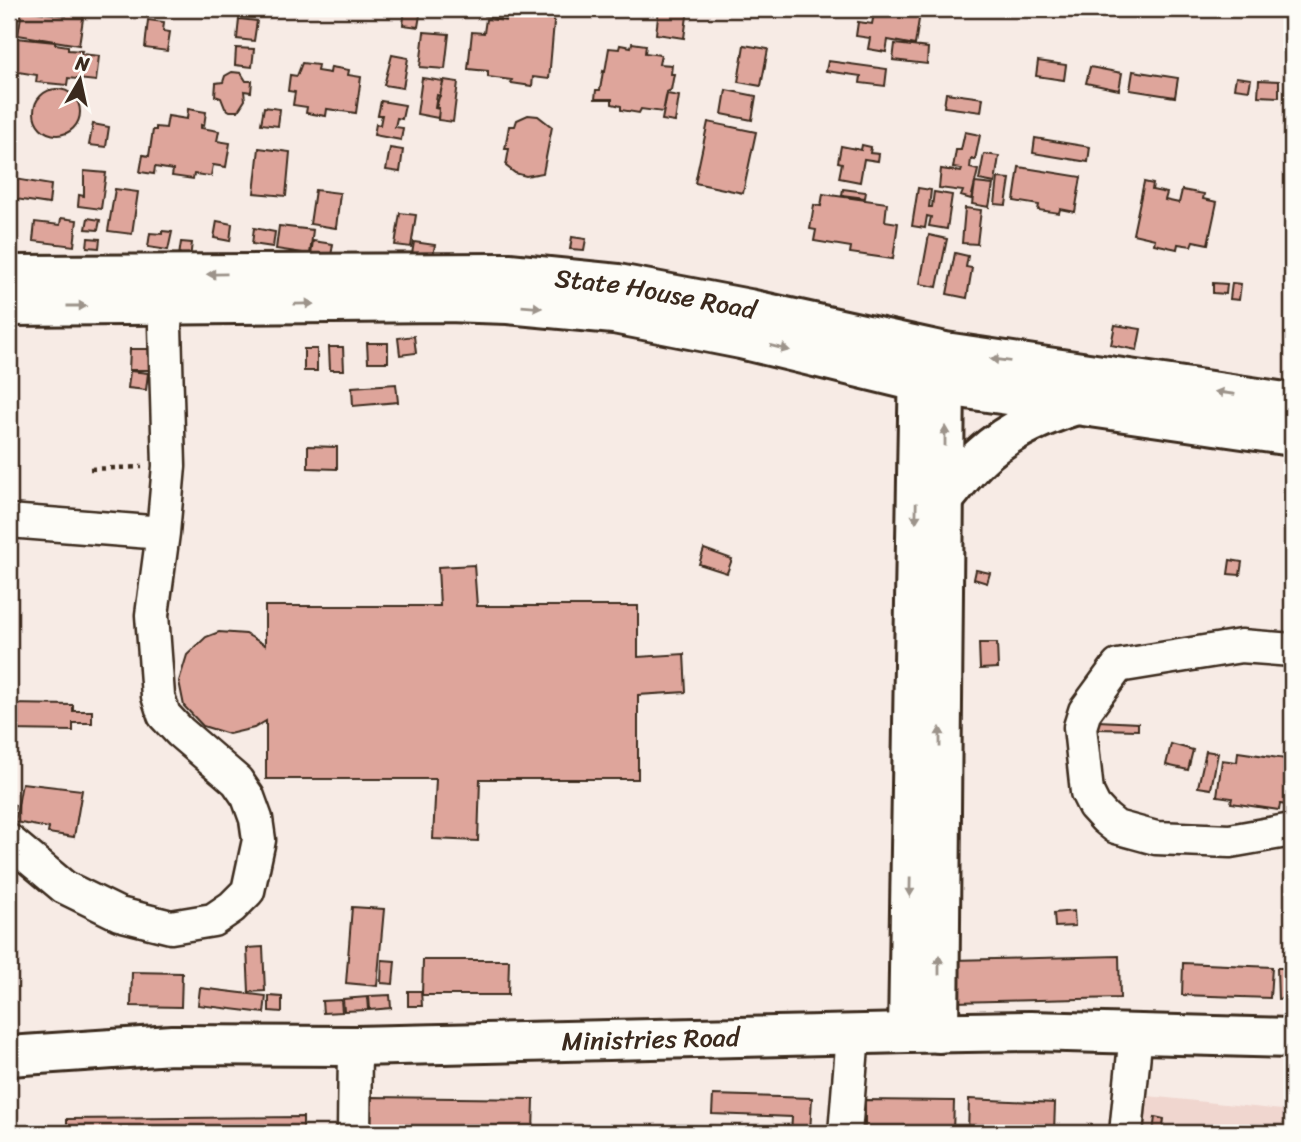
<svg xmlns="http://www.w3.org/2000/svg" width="1301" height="1142" font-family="Sriracha,sans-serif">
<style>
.built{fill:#f0d6cf}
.building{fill:#dea59b;stroke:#3b2a1e;stroke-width:2}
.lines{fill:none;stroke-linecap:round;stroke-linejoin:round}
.minor-casing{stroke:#3b2a1e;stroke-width:37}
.major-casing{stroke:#3b2a1e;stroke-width:44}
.path{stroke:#3b2a1e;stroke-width:4.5;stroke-dasharray:5 5;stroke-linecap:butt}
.minor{stroke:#fdfcf7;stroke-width:32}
.major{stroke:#fdfcf7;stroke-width:38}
.oneway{fill:#9c938a}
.labels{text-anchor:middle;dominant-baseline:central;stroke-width:5;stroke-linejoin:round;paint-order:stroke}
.street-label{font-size:26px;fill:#3b2a1e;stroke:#fdfcf7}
</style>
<rect width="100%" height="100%" fill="#f7ebe5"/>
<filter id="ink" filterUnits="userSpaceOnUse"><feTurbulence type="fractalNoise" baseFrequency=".0143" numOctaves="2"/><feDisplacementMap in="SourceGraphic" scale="14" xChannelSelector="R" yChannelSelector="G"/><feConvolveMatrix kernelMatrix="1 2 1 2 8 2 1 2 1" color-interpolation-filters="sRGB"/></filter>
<g filter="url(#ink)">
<path class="built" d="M1148,1096L1292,1111V1133H1143Z"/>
<path class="building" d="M405,9H421L418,27L403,25Z
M486,9H507L505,20L485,16Z
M507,9L555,11L549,79L533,77L532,86L511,83L512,80L488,77V71L468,69L472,32L484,33L486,19L506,21Z
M659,9H688L684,38L656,34Z
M875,9H898L920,13L915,45L888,40L886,52L868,49L870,38L856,36L858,22L872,24Z
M22,10L66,16L67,10L84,12L79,45L18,35Z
M239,19L257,21L254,41L237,39Z
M148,20L164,22L163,31L170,32L167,51L145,48Z
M424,32L449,34L445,69L420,67Z
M16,38L55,42V44L68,46V50L82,51L81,54L99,56L96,81L68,78L67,85L36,82L37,75L12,71Z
M632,43L646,45L645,53L661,55L659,64L672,65L671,74H674L671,90L667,92L663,112L641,109L639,113L621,110V106L612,104V99H595L596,90H600L603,71L605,72L609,48L619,49L620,45L631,47Z
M895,44L928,48L927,64L893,60Z
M744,45L768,49L761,86L738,82Z
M236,48L254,49L252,67L235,65Z
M392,55L408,58L403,88L384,85Z
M828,61L887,69L885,86L860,83L861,76L826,71Z
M1038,61L1066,65L1064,80L1036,76Z
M302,63L318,65L317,71L330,73L331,67L349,70L348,75L361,77L356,113L327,109L326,116L306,113L307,107L293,105L295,92L288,91L290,75L297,76Z
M1090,67L1122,73L1119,90L1086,83Z
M1133,71L1178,78L1175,97L1130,90Z
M232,72L241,73L246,81H252L251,92L244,91L245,100L238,111H230L225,108L221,98L215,96L216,83L223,82L225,76Z
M1236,77L1251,79L1249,90L1234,88Z
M422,78L443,81L440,96L437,95L435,108L439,109L438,118L417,114Z
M444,80L458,82L453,122L438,120L439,108H436Z
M1259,80L1279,81V97L1258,96Z
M34 112a23 23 0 1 1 46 0a23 23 0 1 1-46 0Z
M726,90L756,96L752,120L722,114Z
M946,93L983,98L981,112L944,107Z
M667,94L679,96L675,122L662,120Z
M381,101L405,105L402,119L397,118L395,127L403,128L401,140L374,135L376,124L380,125L382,115H378Z
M264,107L280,109L278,126L261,124Z
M188,109L206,112L204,126L201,125V128L219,131L217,141L230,143L226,167L213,165L211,176L194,174L193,179L172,176L173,170L155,167L154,174L140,172L143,155L149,156L153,130H156V127L166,128L168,116L187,119Z
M528,115L538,116L552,127L543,173L526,176L515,173L506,166L509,149H505L509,126H515L517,120Z
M708,122L756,132L743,193L695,183Z
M93,124L109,127L106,147L89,145Z
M965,132L980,135L975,160L971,159L970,168L978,170L971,199L961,196L963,191L939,188L941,169L961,172L962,169L953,168L956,150H961Z
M1035,138L1090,147L1088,162L1033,153Z
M862,145L871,147L870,153L879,154L878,161L864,159L860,182L839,178L842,163L838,162L841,146L861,150Z
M259,148L290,152L286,196L254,193Z
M390,148L403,150L400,172L386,170Z
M984,154L999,156L995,183L979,180Z
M1019,167L1081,177L1075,212L1060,209L1059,213L1038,210L1039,205L1014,201Z
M84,171L106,173L101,209L78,206L79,195L84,196Z
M9,178L51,185L49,204L9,198Z
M998,178L1010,179L1006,205L995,204Z
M1144,182L1153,184L1152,190L1167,193L1165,200L1179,203L1182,190L1204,194L1203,199L1217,202L1208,244L1193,241L1191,246L1178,244L1177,249L1154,244L1155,239L1133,234Z
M975,183L993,185L989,207L972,204Z
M918,188L931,190L929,207H932L934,192L952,195L947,229L929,226L931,217L927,216L925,228L912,226Z
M115,189L138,192L132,234L108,231Z
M843,189L866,192L865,198L842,195Z
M315,190L340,193L336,228L310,224Z
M823,194L887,203L885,221L898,223L893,259L850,253L851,247L814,241L816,230L810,229L814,205L821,206Z
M965,208L981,210L977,244L962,243Z
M400,213L416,215L411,247L395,245Z
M61,218L77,220L74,246L33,241L35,222L60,225Z
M88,218L100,220L98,230L86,229Z
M217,221L232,224L230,241L214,238Z
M279,226L313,230L310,254L276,249Z
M254,228L275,232L273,247L252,244Z
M162,231L172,232L168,250L148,247L150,233L162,234Z
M929,235L947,239L937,287L920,284Z
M572,237L586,239L584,250L570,249Z
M88,238L100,239L99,248L87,247Z
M313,241L333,244L331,256L311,254Z
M181,242L192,243L190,258L179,256Z
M414,242L435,245L433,256L412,254Z
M955,253L968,256L966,267L972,268L967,298L947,294Z
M1213,283L1227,284L1226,294L1213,293Z
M1232,283L1241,284L1239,300L1230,299Z
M1115,325L1141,329L1137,350L1111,345Z
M414,336L416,353L400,355L398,338Z
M367,343H388V362H368Z
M329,347H343L344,370H330Z
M130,349H149V370H129Z
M304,349H317V371H304Z
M130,371L148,373L146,390L128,388Z
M396,384L398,402L353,406L352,387Z
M308,446L337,447V469L308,468Z
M704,549L732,559L727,573L699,564Z
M1230,560L1242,562L1240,575L1228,574Z
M474,565L477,606H638V657L684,654L686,692L638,695V779H480L478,841L433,839L436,779H266V721L254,728L229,734L203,726L184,706L179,681L187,655L206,637L219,632L246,634L265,645V606H440L438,567Z
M976,570L990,573L987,583L974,579Z
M979,643H997L998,668L980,669Z
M9,704L73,705V711H92V723H73V731L9,730Z
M1098,721L1138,723V730L1098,729Z
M1171,744L1193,750L1188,770L1166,765Z
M1206,751L1218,753L1211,789L1198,787Z
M1238,752L1286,759L1285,769L1292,770V806L1280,804L1279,810L1231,803L1232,798L1217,796L1222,760L1237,762Z
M22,783L82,790L74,837L48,833L49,828L15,822Z
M9,803L15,805L12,824H9Z
M352,907L384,909L377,986L346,983Z
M1074,911L1075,926L1055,927L1054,913Z
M263,947L265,991L249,992L247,948Z
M1119,956L1120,998L955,1002L953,960Z
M382,960L395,961L393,984L381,983Z
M423,960H509L508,995H422Z
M1183,963L1272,967L1270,998L1182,995Z
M1277,968H1292V998L1278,999Z
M132,972L182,973L181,1007L131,1006Z
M200,988L266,996L264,1013L198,1005Z
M408,991H421L422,1006H408Z
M390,995L391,1008L370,1010L369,996Z
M269,996L282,997V1012L269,1011Z
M367,997L368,1010L344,1011L343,999Z
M341,1000L342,1012L323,1013L322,1001Z
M713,1095L812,1098L810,1133H791L792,1117L712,1114Z
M371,1097L534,1099L533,1133L370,1131Z
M969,1099L1055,1103L1054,1133H968Z
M865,1100L954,1101L953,1133H865Z
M303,1117V1133H67V1119Z
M1155,1117L1164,1119L1162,1133H1153Z"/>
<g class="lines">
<defs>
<path id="minor" d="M9,521L163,533
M1292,650L1241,646L1118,666L1085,711L1080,727L1087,792L1094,806L1105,818L1116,827L1156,838L1230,841L1292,830
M9,841L64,887L119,914L171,927L213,920L232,907L248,891L259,840L256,819L248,797L237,781L180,732L164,715L158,696L152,615L163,533L169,466L165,326L169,283
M354,1133L355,1046
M845,1133L853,1034
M1126,1133L1136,1033"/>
<g id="major">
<path id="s1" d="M9,275L509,273L618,284L749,309L945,352L1292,403"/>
<path d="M9,306L447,302L508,304L614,314L741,339L918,382L1292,436"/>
<path d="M944,499C956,485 967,469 980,457C1006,432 1039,417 1073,406"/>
<path d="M908,1033L919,356"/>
<path d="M939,1033L945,370"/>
<path id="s2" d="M9,1056L172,1045L355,1046L908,1033L1030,1031L1292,1038"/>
</g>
</defs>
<use href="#minor" class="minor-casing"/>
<use href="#major" class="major-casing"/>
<path class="path" d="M90,469L142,467"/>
<use href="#minor" class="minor"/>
<use href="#major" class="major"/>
</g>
<defs><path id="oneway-solid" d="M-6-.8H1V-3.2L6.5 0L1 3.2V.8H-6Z" transform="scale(1.75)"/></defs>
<g class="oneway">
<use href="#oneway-solid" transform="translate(217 274) rotate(179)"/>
<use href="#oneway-solid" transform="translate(304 304) rotate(-1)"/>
<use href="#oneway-solid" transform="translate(77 306)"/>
<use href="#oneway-solid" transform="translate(532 307) rotate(5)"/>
<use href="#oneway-solid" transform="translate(780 348) rotate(14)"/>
<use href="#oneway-solid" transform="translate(1000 360) rotate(-172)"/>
<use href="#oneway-solid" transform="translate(1225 393) rotate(-172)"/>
<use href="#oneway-solid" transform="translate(945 436) rotate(-90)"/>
<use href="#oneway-solid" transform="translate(916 513) rotate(91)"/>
<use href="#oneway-solid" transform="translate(940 737) rotate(-90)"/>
<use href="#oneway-solid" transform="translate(910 887) rotate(91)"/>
<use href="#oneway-solid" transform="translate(939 965) rotate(-90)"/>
</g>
</g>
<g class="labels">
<g class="street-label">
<text stroke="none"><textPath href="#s1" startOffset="648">State House Road</textPath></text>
<text stroke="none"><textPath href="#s2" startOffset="642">Ministries Road</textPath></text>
</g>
</g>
<rect width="1301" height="1142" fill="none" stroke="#fdfcf7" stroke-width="35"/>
<rect x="18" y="18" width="1266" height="1107" fill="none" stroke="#3b2a1e" stroke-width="2.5" filter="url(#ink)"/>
<g transform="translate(80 80) rotate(9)" stroke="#fdfcf7" stroke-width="5" paint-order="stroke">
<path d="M0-5L12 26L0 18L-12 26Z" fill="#3b2a1e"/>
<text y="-10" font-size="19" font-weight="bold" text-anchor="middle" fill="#3b2a1e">N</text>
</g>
</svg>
